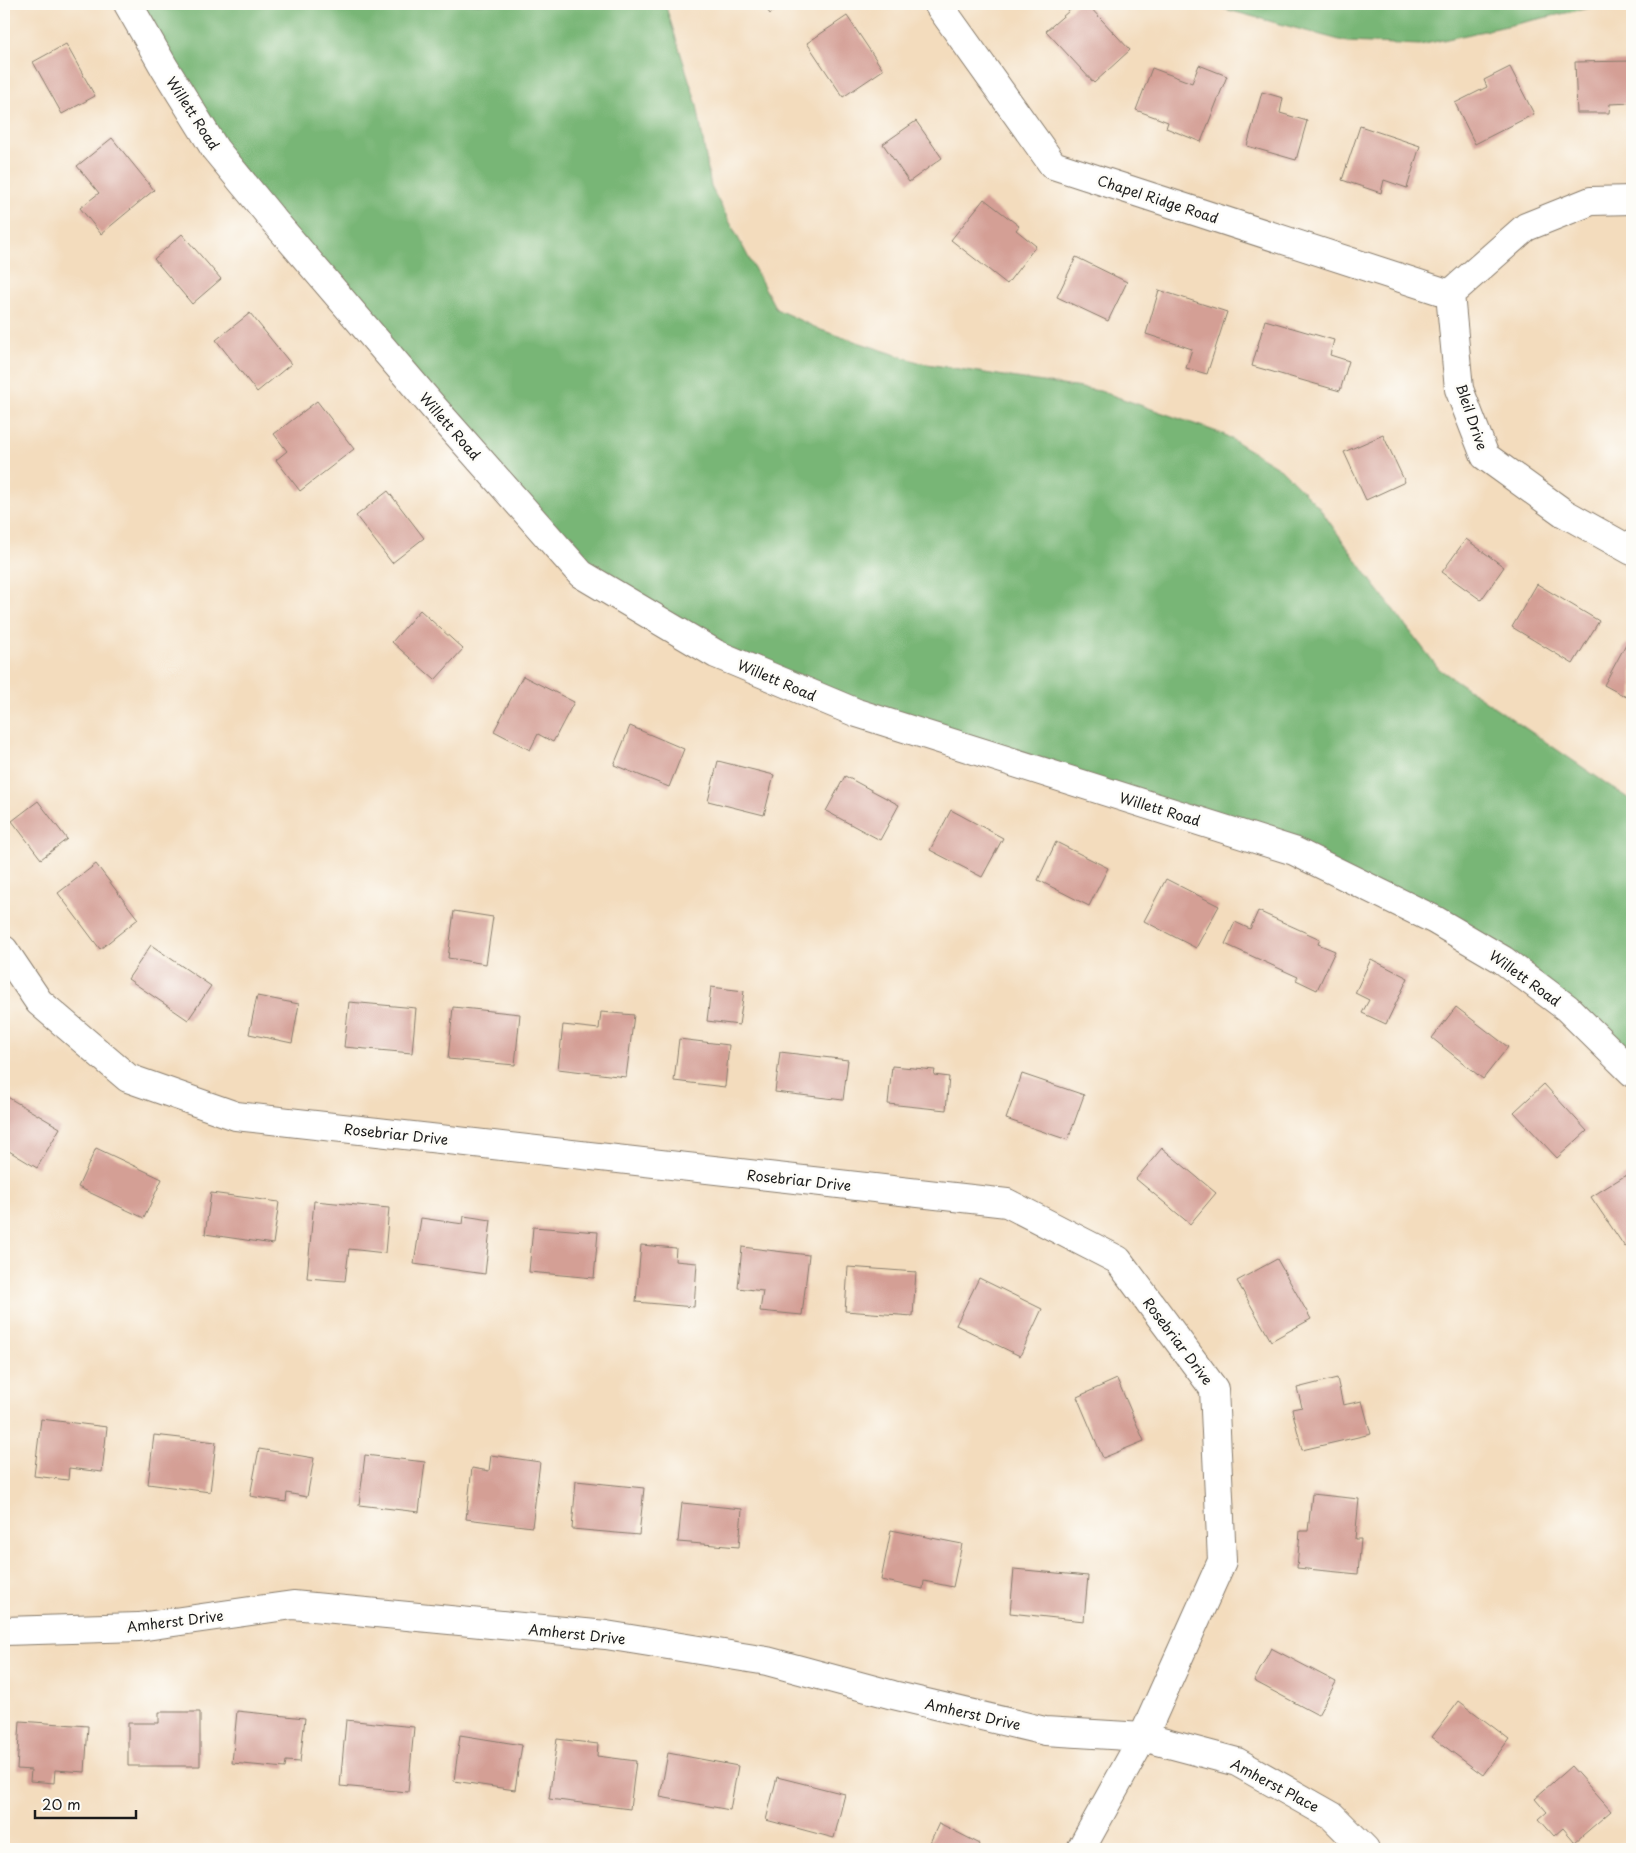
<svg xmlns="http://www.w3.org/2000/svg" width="1636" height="1853" font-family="'Playpen Sans',sans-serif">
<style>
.forest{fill:#78b676;stroke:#4a6949}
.building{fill:#d49f95}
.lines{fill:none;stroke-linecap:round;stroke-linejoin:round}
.minor-casing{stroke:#887c6c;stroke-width:30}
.minor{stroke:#fff;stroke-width:28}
.labels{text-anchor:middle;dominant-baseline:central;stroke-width:5;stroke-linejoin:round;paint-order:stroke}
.street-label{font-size:14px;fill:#1c1c1c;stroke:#fdfcf7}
</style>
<rect width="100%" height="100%" fill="#fdfcf7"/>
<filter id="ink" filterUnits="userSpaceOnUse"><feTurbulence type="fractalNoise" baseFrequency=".02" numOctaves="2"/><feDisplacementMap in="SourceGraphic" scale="10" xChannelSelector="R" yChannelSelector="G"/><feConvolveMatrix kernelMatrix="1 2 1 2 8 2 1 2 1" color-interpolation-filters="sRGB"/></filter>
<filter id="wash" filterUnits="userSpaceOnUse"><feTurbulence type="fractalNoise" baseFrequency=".0096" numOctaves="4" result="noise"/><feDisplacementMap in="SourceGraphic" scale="20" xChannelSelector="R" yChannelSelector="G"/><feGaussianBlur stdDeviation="1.12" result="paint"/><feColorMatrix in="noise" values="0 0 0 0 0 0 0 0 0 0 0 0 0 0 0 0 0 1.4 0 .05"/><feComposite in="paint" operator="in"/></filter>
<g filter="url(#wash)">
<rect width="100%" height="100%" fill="#f3dcbd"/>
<path class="forest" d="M128,4H665L697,105L711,187L776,309L821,330L921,363L1100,391L1223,434L1281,469L1318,506L1372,582L1439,669L1632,801V1072L1567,1008L1294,851L857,713L581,574L275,222Z
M1206,4H1607L1420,45L1347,42Z"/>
<g id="blocks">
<path class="building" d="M763,4H786L770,14Z
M1077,4H1087L1130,50L1094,83L1046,31Z
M847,16L883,70L843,97L807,43Z
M66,44L95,96L62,114L33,62Z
M1632,61V103L1610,104L1609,113H1577L1575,62Z
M1199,65L1227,76L1201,142L1166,128L1168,122L1136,110L1152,68L1192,83Z
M1510,67L1534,114L1475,144L1455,103L1487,87L1484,80Z
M1262,92L1283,98L1280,113L1307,121L1296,160L1247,146Z
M916,121L942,158L909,182L883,144Z
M1360,126L1420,146L1407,188L1384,180L1381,193L1342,180Z
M112,138L154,190L101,234L80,208L99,193L77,166Z
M984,199L1019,226L1016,230L1036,246L1007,284L951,240Z
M182,234L221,279L192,304L154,259Z
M1076,257L1127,282L1108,321L1057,297Z
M1159,290L1227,312L1207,374L1186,368L1192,349L1146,334Z
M250,313L291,364L257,392L216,340Z
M1265,320L1334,340L1330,355L1349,361L1340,391L1252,366Z
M317,401L354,449L300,491L276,460L287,451L274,434Z
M1383,435L1405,482L1366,500L1344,452Z
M388,491L424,538L392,563L356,516Z
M1466,539L1504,567L1481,600L1442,572Z
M1537,584L1599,621L1573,664L1512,627Z
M420,610L463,649L435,680L392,642Z
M1626,644L1632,647V700L1604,685Z
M523,676L574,702L553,742L538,734L530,750L494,731Z
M630,726L684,749L669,787L614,765Z
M718,761L774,775L764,815L708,801Z
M845,776L899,805L880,840L826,811Z
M38,801L67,839L41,859L12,821Z
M951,810L1003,838L982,877L930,850Z
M1056,842L1108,868L1089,906L1038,880Z
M96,864L138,919L100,949L58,893Z
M1166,879L1219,906L1196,948L1144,921Z
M454,911L493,917L486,964L448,958Z
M1258,911L1320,939L1318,944L1335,951L1317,990L1296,980L1298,977L1225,944L1235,922L1250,929Z
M151,945L211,986L188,1020L128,979Z
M1371,959L1408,978L1386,1024L1362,1013L1369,1000L1355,993Z
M711,987L744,991L739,1025L707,1021Z
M257,996L299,1004L292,1043L249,1034Z
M349,1002L416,1008L412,1053L344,1047Z
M453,1007L520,1014L515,1065L448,1059Z
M1456,1007L1508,1047L1483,1079L1432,1038Z
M601,1012L634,1015L626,1077L558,1069L563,1025L599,1029Z
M679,1039L729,1045L725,1087L674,1081Z
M780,1052L848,1060L843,1100L775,1092Z
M892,1066L935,1070L934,1075L949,1077L946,1110L888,1104Z
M1022,1074L1084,1095L1068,1140L1006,1119Z
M1544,1084L1587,1131L1557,1158L1514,1112Z
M4,1095L60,1128L37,1168L4,1148Z
M96,1148L162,1179L144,1218L78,1187Z
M1162,1148L1216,1193L1190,1224L1136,1179Z
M1626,1175L1632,1185V1242L1625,1247L1591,1197Z
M211,1193L279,1202L273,1244L205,1234Z
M314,1201L389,1208L385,1253L349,1249L345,1281L307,1278Z
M464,1216L491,1220L485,1274L414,1264L421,1218L463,1224Z
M533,1227L598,1232L594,1278L529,1272Z
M641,1245L676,1248L675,1261L697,1263L694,1307L636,1302Z
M742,1247L809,1255L802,1315L760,1311L763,1291L738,1288Z
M1277,1259L1311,1319L1271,1341L1237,1281Z
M848,1267L916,1272L913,1316L845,1311Z
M979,1278L1042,1309L1020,1356L956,1325Z
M1337,1378L1343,1405L1362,1401L1371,1434L1302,1450L1292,1409L1302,1407L1297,1388Z
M1117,1379L1144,1441L1103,1458L1077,1397Z
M41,1419L107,1427L102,1472L69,1468L68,1480L34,1476Z
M154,1435L216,1442L210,1492L148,1484Z
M259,1449L314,1458L307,1497L287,1493L286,1502L250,1496Z
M365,1455L425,1462L419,1512L359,1505Z
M491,1455L540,1462L532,1527L466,1519L472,1468L489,1471Z
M576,1481L644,1488L639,1535L572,1529Z
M1312,1494L1359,1499L1355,1539H1361L1358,1574L1297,1568L1300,1531H1308Z
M682,1503L742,1509L739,1547L678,1542Z
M891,1530L962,1544L953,1587L924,1581L923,1589L881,1580Z
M1014,1569L1088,1576L1084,1621L1010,1613Z
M1271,1648L1336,1682L1318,1715L1254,1681Z
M1459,1701L1509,1739L1483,1775L1432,1737Z
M237,1711L305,1718L300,1762L286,1761L285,1768L232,1763Z
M159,1712H200V1766H128V1723H159Z
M346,1720L414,1727L408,1792L340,1786Z
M20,1721L88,1726L85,1772L55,1770L54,1783L30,1781L31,1770L17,1769Z
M460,1735L522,1745L515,1790L454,1781Z
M557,1739L598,1744L597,1756L636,1761L630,1809L549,1799Z
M668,1753L738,1766L730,1810L660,1797Z
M1571,1766L1611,1811L1575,1842L1563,1828L1554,1836L1539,1819L1547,1812L1535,1798Z
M777,1777L845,1794L834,1838L766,1820Z
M939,1823L980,1844L978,1849H927Z"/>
</g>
</g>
<g filter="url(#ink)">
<use href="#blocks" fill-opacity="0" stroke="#887c6c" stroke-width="1"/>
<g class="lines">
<defs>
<path id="minor" d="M128,4L164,67L215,149L275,222L435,409L581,574L716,654L857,713L1294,851L1435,920L1503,960L1567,1008L1632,1072
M938,4L1053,165L1450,294
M1450,294L1459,389L1485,456L1564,513L1632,551
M1450,294L1526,227L1591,201L1632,200
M4,950L39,1002L128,1078L236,1116L1007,1203L1118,1260L1214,1389L1222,1561L1143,1737L1081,1849
M4,1631L139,1627L293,1605L606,1635L767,1661L893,1695L1045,1731L1143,1737L1237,1762L1332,1816L1365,1849"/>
</defs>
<use href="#minor" class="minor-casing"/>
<use href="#minor" class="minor"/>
</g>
</g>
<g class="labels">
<g class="street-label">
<text transform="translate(193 113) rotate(57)">Willett Road</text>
<text transform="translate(1158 199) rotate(18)">Chapel Ridge Road</text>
<text transform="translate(1472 417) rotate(71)">Bleil Drive</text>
<text transform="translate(450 426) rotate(49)">Willett Road</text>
<text transform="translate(777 680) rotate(23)">Willett Road</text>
<text transform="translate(1160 809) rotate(17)">Willett Road</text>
<text transform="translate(1525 978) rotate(36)">Willett Road</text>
<text transform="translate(396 1134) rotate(6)">Rosebriar Drive</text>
<text transform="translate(799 1180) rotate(6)">Rosebriar Drive</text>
<text transform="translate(1178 1341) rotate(53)">Rosebriar Drive</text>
<text transform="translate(175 1621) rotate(-7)">Amherst Drive</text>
<text transform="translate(577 1634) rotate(6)">Amherst Drive</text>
<text transform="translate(973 1714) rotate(13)">Amherst Drive</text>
<text transform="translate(1275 1785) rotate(28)">Amherst Place</text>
</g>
</g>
<rect width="1636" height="1853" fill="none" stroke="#fdfcf7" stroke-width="20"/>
<path d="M35 1810v8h101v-8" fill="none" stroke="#1c1c1c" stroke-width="2.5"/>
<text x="42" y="1810" font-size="15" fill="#1c1c1c" stroke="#fdfcf7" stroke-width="4" paint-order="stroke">20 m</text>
</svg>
